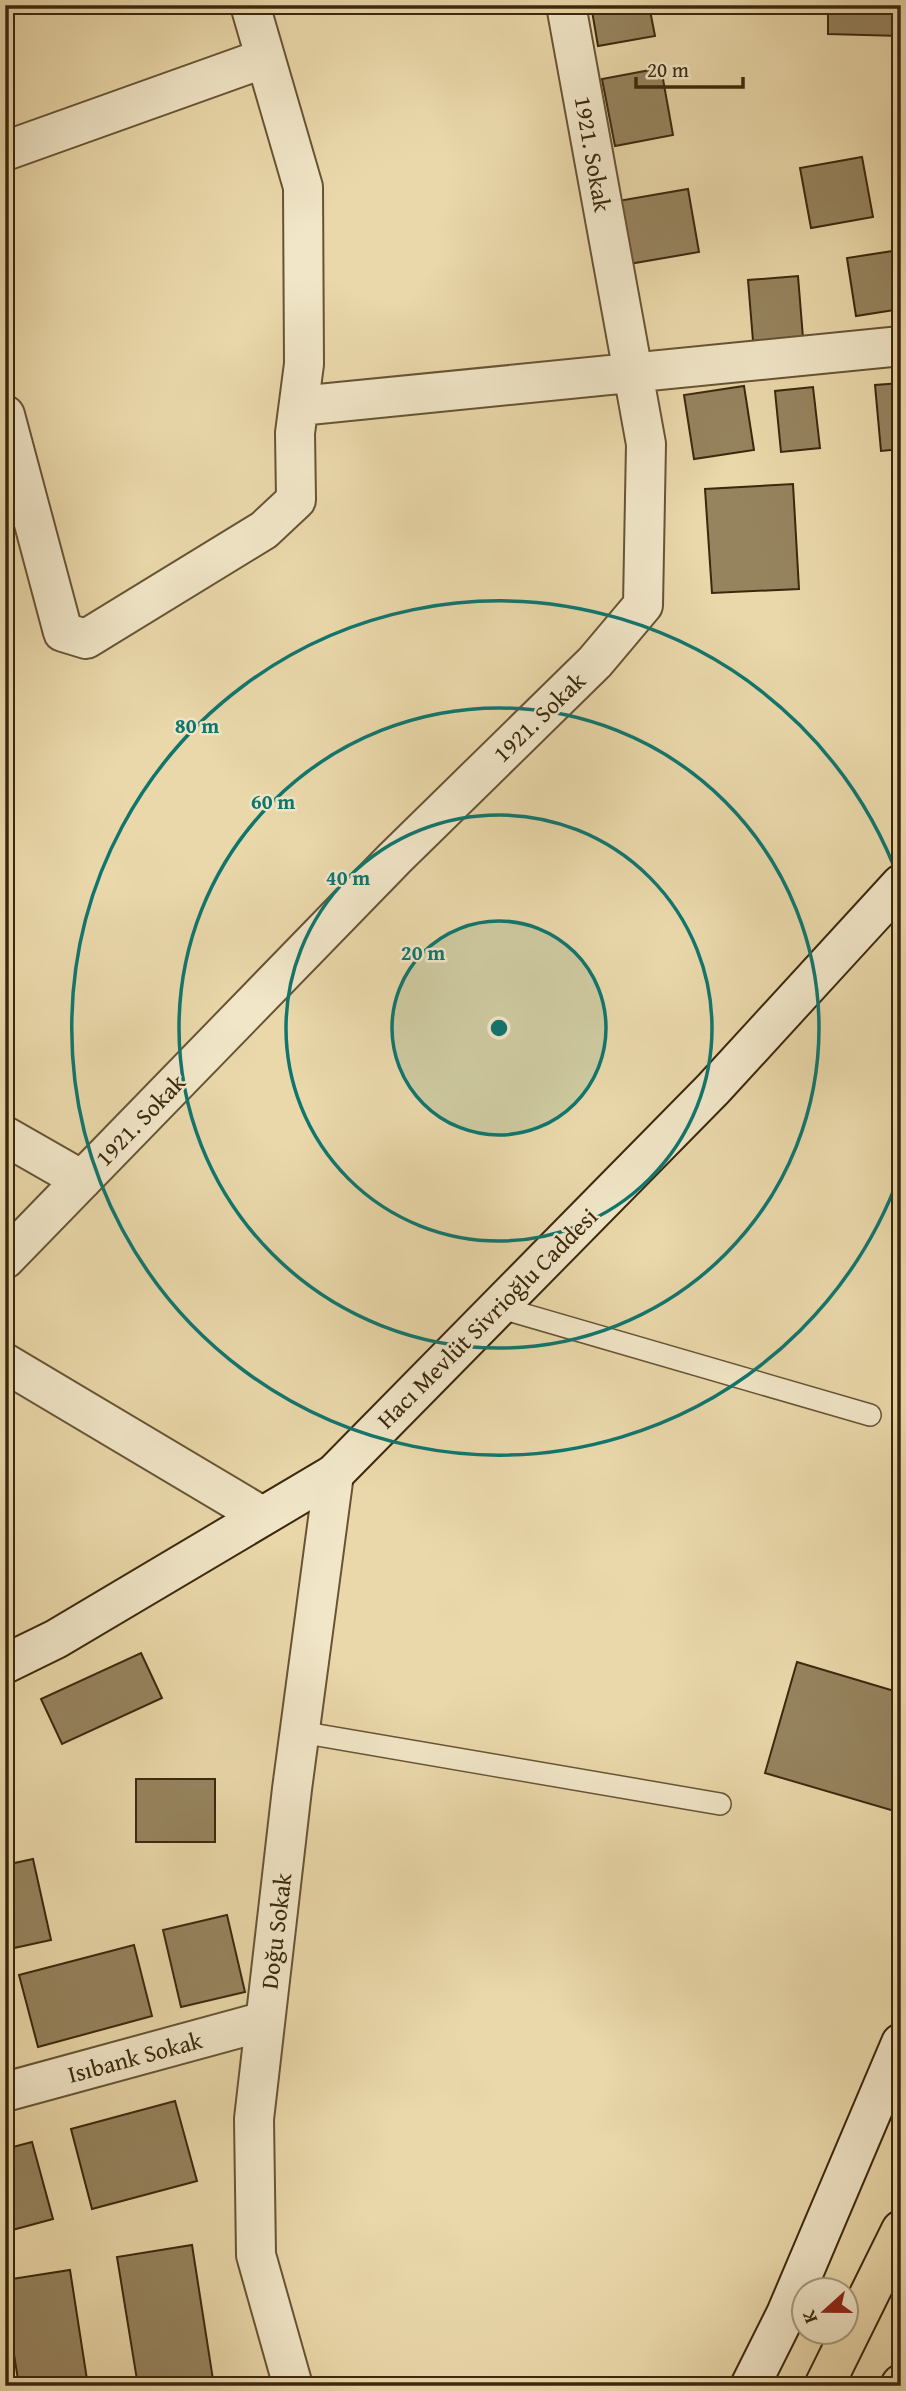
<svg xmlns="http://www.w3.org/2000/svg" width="906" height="2391" font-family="'Gentium Book Plus',serif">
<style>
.building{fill:#96845f;stroke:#3b280d;stroke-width:2}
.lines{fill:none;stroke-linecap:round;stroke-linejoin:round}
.lane-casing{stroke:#675434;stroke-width:24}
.street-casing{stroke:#675434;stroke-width:42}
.secondary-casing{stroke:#3b280d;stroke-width:42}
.highway-casing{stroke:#3b280d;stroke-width:42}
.lane{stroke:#f1e6c8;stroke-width:21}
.street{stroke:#f1e6c8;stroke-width:38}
.secondary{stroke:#f1e6c8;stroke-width:38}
.highway{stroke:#ead8aa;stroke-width:38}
.ring{fill:none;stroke:#0f766e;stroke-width:3.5}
.labels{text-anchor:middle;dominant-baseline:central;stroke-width:5;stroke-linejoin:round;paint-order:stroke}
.street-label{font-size:24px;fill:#3b280d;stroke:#f1e6c8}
.centre{fill:#0f766e;stroke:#f1e6c8;stroke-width:3.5}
.ring-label{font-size:21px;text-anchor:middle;font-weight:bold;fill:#0f766e;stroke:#f1e6c8;stroke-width:5;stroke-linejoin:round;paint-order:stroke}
</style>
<rect width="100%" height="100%" fill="#ead8aa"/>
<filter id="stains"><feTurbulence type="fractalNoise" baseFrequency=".00286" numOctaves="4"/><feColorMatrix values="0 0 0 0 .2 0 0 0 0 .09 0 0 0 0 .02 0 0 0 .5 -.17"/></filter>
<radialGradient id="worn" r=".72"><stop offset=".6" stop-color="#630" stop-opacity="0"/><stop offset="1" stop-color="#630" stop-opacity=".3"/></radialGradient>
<path class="building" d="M591,5H649L655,36L598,46Z
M828,5H901V36L828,34Z
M661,68L673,135L615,146L602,79Z
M862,157L873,217L811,228L800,168Z
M688,189L699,252L629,264L618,201Z
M893,251L901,309L856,316L847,258Z
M798,276L803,338L753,341L748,280Z
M901,383V449L881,451L875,385Z
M744,386L754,450L694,459L684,395Z
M813,387L820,448L781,452L775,391Z
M793,484L799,589L712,593L705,489Z
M141,1653L162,1698L62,1744L41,1699Z
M797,1662L901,1693V1813L765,1773Z
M136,1779H215V1842H136Z
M33,1859L51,1940L5,1950V1865Z
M227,1915L245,1992L181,2007L163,1930Z
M134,1945L152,2016L38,2047L19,1975Z
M175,2101L197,2181L92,2209L71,2129Z
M32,2142L53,2219L5,2232V2149Z
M192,2245L214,2386H138L117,2257Z
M70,2270L88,2386H19L5,2298V2280Z"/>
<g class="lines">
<defs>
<path id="lane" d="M498,1307L870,1415
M300,1732L720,1804"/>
<path id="street" d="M5,151L265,58
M299,406L901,346
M5,415L63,632L86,639L264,530L296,500L295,433L304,364L303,187L250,5
M5,1136L82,1180
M5,1259L395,858L595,662L643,605L646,444L566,5
M5,1363L262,1516
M5,2092L265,2021
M293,2386L256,2255L254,2119L292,1789L334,1474"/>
<path id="secondary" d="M5,1664L56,1639L334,1474L713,1089L901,884
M750,2386L786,2314L901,2043"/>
<path id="highway" d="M824,2386L901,2230
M900,2386L901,2384"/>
</defs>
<use href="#lane" class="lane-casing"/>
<use href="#street" class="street-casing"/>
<use href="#secondary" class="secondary-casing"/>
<use href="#highway" class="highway-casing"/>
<use href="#lane" class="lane"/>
<use href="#street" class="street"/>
<use href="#secondary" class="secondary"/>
<use href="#highway" class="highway"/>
</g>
<circle cx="499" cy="1028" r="107" fill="#0f766e" fill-opacity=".12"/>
<g class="ring">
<circle cx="499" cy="1028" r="107"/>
<circle cx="499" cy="1028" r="213"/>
<circle cx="499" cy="1028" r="320"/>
<path d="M900 1174A427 427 0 1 1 900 882"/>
</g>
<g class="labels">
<g class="street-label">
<text transform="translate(593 154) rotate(80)">1921. Sokak</text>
<text transform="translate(539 717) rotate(-44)">1921. Sokak</text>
<text transform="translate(140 1120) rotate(-46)">1921. Sokak</text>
<text transform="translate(487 1318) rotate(-45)">Hacı Mevlüt Sivrioğlu Caddesi</text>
<text transform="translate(276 1931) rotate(-83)">Doğu Sokak</text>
<text transform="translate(135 2057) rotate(-15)">Isıbank Sokak</text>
</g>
</g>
<circle cx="499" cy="1028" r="10" class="centre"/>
<g class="ring-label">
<text x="197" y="733">80 m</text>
<text x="273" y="809">60 m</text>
<text x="348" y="885">40 m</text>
<text x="423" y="960">20 m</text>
</g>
<rect width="906" height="2391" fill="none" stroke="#ead8aa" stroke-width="28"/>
<rect x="7" y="7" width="892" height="2377" fill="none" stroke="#3b280d" stroke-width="3.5"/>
<rect x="14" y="14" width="878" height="2363" fill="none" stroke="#3b280d" stroke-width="2"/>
<g transform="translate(825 2311) rotate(249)"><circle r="33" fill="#f1e6c8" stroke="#a89a7d" stroke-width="2"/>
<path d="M0-5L12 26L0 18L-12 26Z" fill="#8f2418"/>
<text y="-10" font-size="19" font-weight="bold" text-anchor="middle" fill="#3b280d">K</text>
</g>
<path d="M636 77v10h107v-10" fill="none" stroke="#3b280d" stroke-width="3.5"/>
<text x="647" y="77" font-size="21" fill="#3b280d" stroke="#f1e6c8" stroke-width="5" paint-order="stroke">20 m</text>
<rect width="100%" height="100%" filter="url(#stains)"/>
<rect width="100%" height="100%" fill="url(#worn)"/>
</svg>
